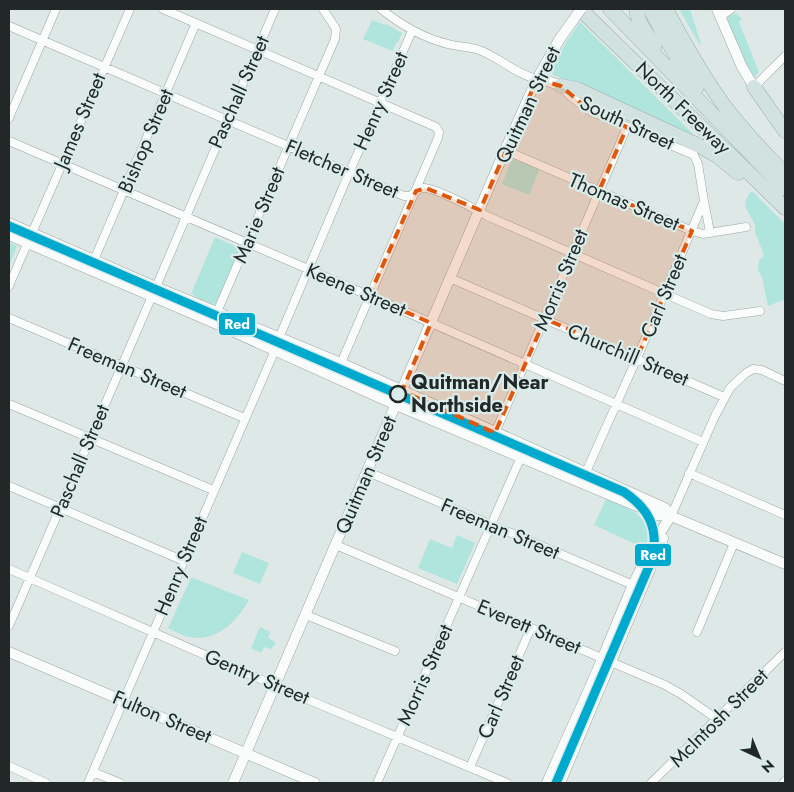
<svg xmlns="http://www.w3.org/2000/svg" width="794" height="792" font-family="Jost,sans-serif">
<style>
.green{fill:#b0e5dd}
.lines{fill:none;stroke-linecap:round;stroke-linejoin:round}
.street-casing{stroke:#9da5a3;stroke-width:9}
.secondary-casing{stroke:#9da5a3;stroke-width:11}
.highway-casing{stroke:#9bb0ad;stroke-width:15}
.street{stroke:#fafcfb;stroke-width:8}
.secondary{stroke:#fafcfb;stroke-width:10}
.highway{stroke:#d1e2e0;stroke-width:14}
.secondary-bridge-casing{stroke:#9da5a3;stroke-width:11;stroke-linecap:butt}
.secondary-bridge{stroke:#fafcfb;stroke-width:10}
.rail-1-casing{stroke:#daece9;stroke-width:12}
.rail-1{stroke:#00a9ce;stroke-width:9}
.marked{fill:#de570d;fill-opacity:0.2;stroke:#de570d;stroke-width:4;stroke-dasharray:10 6;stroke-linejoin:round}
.stop-dot{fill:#daece9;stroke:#212827;stroke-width:2.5}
.labels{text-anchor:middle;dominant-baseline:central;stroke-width:4.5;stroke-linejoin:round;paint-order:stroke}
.street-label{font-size:20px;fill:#212827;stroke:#daece9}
.stop-label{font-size:20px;font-weight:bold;fill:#212827;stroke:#daece9;text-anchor:start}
.line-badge{stroke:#daece9;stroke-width:2}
.badge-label{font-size:14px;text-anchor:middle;font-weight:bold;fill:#fff}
</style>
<rect width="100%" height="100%" fill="#dee8e6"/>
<path class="green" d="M679,9H690L701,44L700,45Z
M736,13L742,19L739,22L759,72L754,77L746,66L727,21L729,16Z
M372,20L385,25L386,24L402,33L398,42L396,43L393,51L363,39Z
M580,22L699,140L554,75L550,71L565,44Z
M513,157L540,168L529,195L502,184Z
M750,192H753L785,224V304L783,300L768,306L762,277L758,270L759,261L764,255L755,232V225L746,208L745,202Z
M215,237L241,249L216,303L212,305L205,300L204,302L191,294Z
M9,242L17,246L9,266Z
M606,499C632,509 653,516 646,549L594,525Z
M457,535L475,543L457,584L418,568L430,539L452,548Z
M242,552L269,563L260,584L233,573Z
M191,578H193L249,600C237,621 216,643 190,637C182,636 175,631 168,628Z
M260,627L270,632L268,638L275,642V644L271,649L264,647L261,653L251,648Z"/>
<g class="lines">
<defs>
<path id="street" d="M163,9L436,127L439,132L438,138L341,363
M381,9C401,25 423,38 448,44C458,47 469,46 479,50C499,57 515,74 537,79
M720,17L731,9
M9,26L404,196H410C415,192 419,188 424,188C435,188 476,209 487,216L711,314L723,316L760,311
M562,87L570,96L590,111L694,155L698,164L704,201L637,358L586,472
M754,87L785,56
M9,118L56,9
M9,141L308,269L703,442
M505,150L692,231L703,234L746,227
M704,201L710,232
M32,233L130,9
M94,260L196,23
M450,278L724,397
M9,286L27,244
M156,287L275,9
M217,312L335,39L336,29L323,9
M9,318L244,418
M279,338L349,173L412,31
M9,404L213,490
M495,433L627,127
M368,472L633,585
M689,473L785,515
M9,486L184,561
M671,516L715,416L730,388L746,373L753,369L762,370L785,381
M336,545L665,685L681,694L717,719
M9,569L285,690L507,783
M306,615L395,651
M9,626L152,296
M697,632L734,543
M9,766L46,783
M470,767L531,628
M93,772L120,783
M88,783L275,350
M377,783L521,457
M651,783L785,652
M783,783L785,781"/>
<path id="secondary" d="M717,9L742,67L754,87
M537,79L548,81L561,86
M9,223L156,287L341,363L665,508L671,516
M9,235L212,322L396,405L639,507L657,515L671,516L785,564
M9,652L315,783
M233,783L505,150L537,79L559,40
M547,783C565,741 585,700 603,657C623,609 641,559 671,516
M560,783L663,538"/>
<path id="highway" d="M580,9L785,208
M610,9L785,189
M636,9C638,23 647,34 655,45
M650,9L677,58L697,87
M666,9C684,43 703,77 726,108C744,132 765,153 785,174
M561,86L577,89L700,146L717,156L738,173
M754,87L785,131"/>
</defs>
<use href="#street" class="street-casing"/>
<use href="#secondary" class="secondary-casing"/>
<use href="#highway" class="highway-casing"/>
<use href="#street" class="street"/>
<use href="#secondary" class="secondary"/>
<use href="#highway" class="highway"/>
<defs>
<path id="secondary-bridge" d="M559,40L581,9"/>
</defs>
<use href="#secondary-bridge" class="secondary-bridge-casing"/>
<use href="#secondary-bridge" class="secondary-bridge"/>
<defs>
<path id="rail-1" d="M9,226L624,492C649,509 658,527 653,557L556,783"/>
</defs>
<use href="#rail-1" class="rail-1-casing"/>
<use href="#rail-1" class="rail-1"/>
</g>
<path class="marked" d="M537,79L561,86L590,111L627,127L599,191L692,231L637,358L545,319L495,433L402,391L431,323L369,296L416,191L426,188L480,210Z"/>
<circle class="stop-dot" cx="398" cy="394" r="8"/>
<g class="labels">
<g class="street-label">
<text transform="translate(239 92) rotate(-66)">Paschall Street</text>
<text transform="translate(381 101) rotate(-66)">Henry Street</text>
<text transform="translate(528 105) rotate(-65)">Quitman Street</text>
<text transform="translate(683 108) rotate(44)">North Freeway</text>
<text transform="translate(80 121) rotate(-67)">James Street</text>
<text transform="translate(627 123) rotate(25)">South Street</text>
<text transform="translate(146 141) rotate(-67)">Bishop Street</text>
<text transform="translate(342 169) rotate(23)">Fletcher Street</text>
<text transform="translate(624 202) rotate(23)">Thomas Street</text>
<text transform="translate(259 215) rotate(-67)">Marie Street</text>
<text transform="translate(561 280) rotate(-67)">Morris Street</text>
<text transform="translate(356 290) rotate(23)">Keene Street</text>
<text transform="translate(664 296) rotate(-67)">Carl Street</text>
<text transform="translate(628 355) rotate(23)">Churchill Street</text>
<text transform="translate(127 368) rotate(23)">Freeman Street</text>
<text transform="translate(80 461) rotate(-67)">Paschall Street</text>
<text transform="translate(366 475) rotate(-67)">Quitman Street</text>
<text transform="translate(500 529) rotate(23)">Freeman Street</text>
<text transform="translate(181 566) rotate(-67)">Henry Street</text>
<text transform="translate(529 627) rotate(23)">Everett Street</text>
<text transform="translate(425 675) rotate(-66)">Morris Street</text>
<text transform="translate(257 677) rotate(23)">Gentry Street</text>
<text transform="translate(501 697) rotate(-67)">Carl Street</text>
<text transform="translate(162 717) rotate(23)">Fulton Street</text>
<text transform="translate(719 718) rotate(-45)">McIntosh Street</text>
</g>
<g class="stop-label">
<text x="411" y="382">Quitman/Near<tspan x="411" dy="23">Northside</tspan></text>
</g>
</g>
<g class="line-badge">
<rect x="218" y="312" width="38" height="24" rx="5" fill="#00a9ce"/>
<rect x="634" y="543" width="38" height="24" rx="5" fill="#00a9ce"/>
</g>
<g class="badge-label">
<text x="237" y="329">Red</text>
<text x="653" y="560">Red</text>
</g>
<rect width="794" height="792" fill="none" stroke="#212827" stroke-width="20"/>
<g transform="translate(759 757) rotate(136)" stroke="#daece9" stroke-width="4" paint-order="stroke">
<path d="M0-4L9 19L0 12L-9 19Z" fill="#212827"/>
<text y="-8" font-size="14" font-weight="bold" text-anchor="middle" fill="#212827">N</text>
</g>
</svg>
